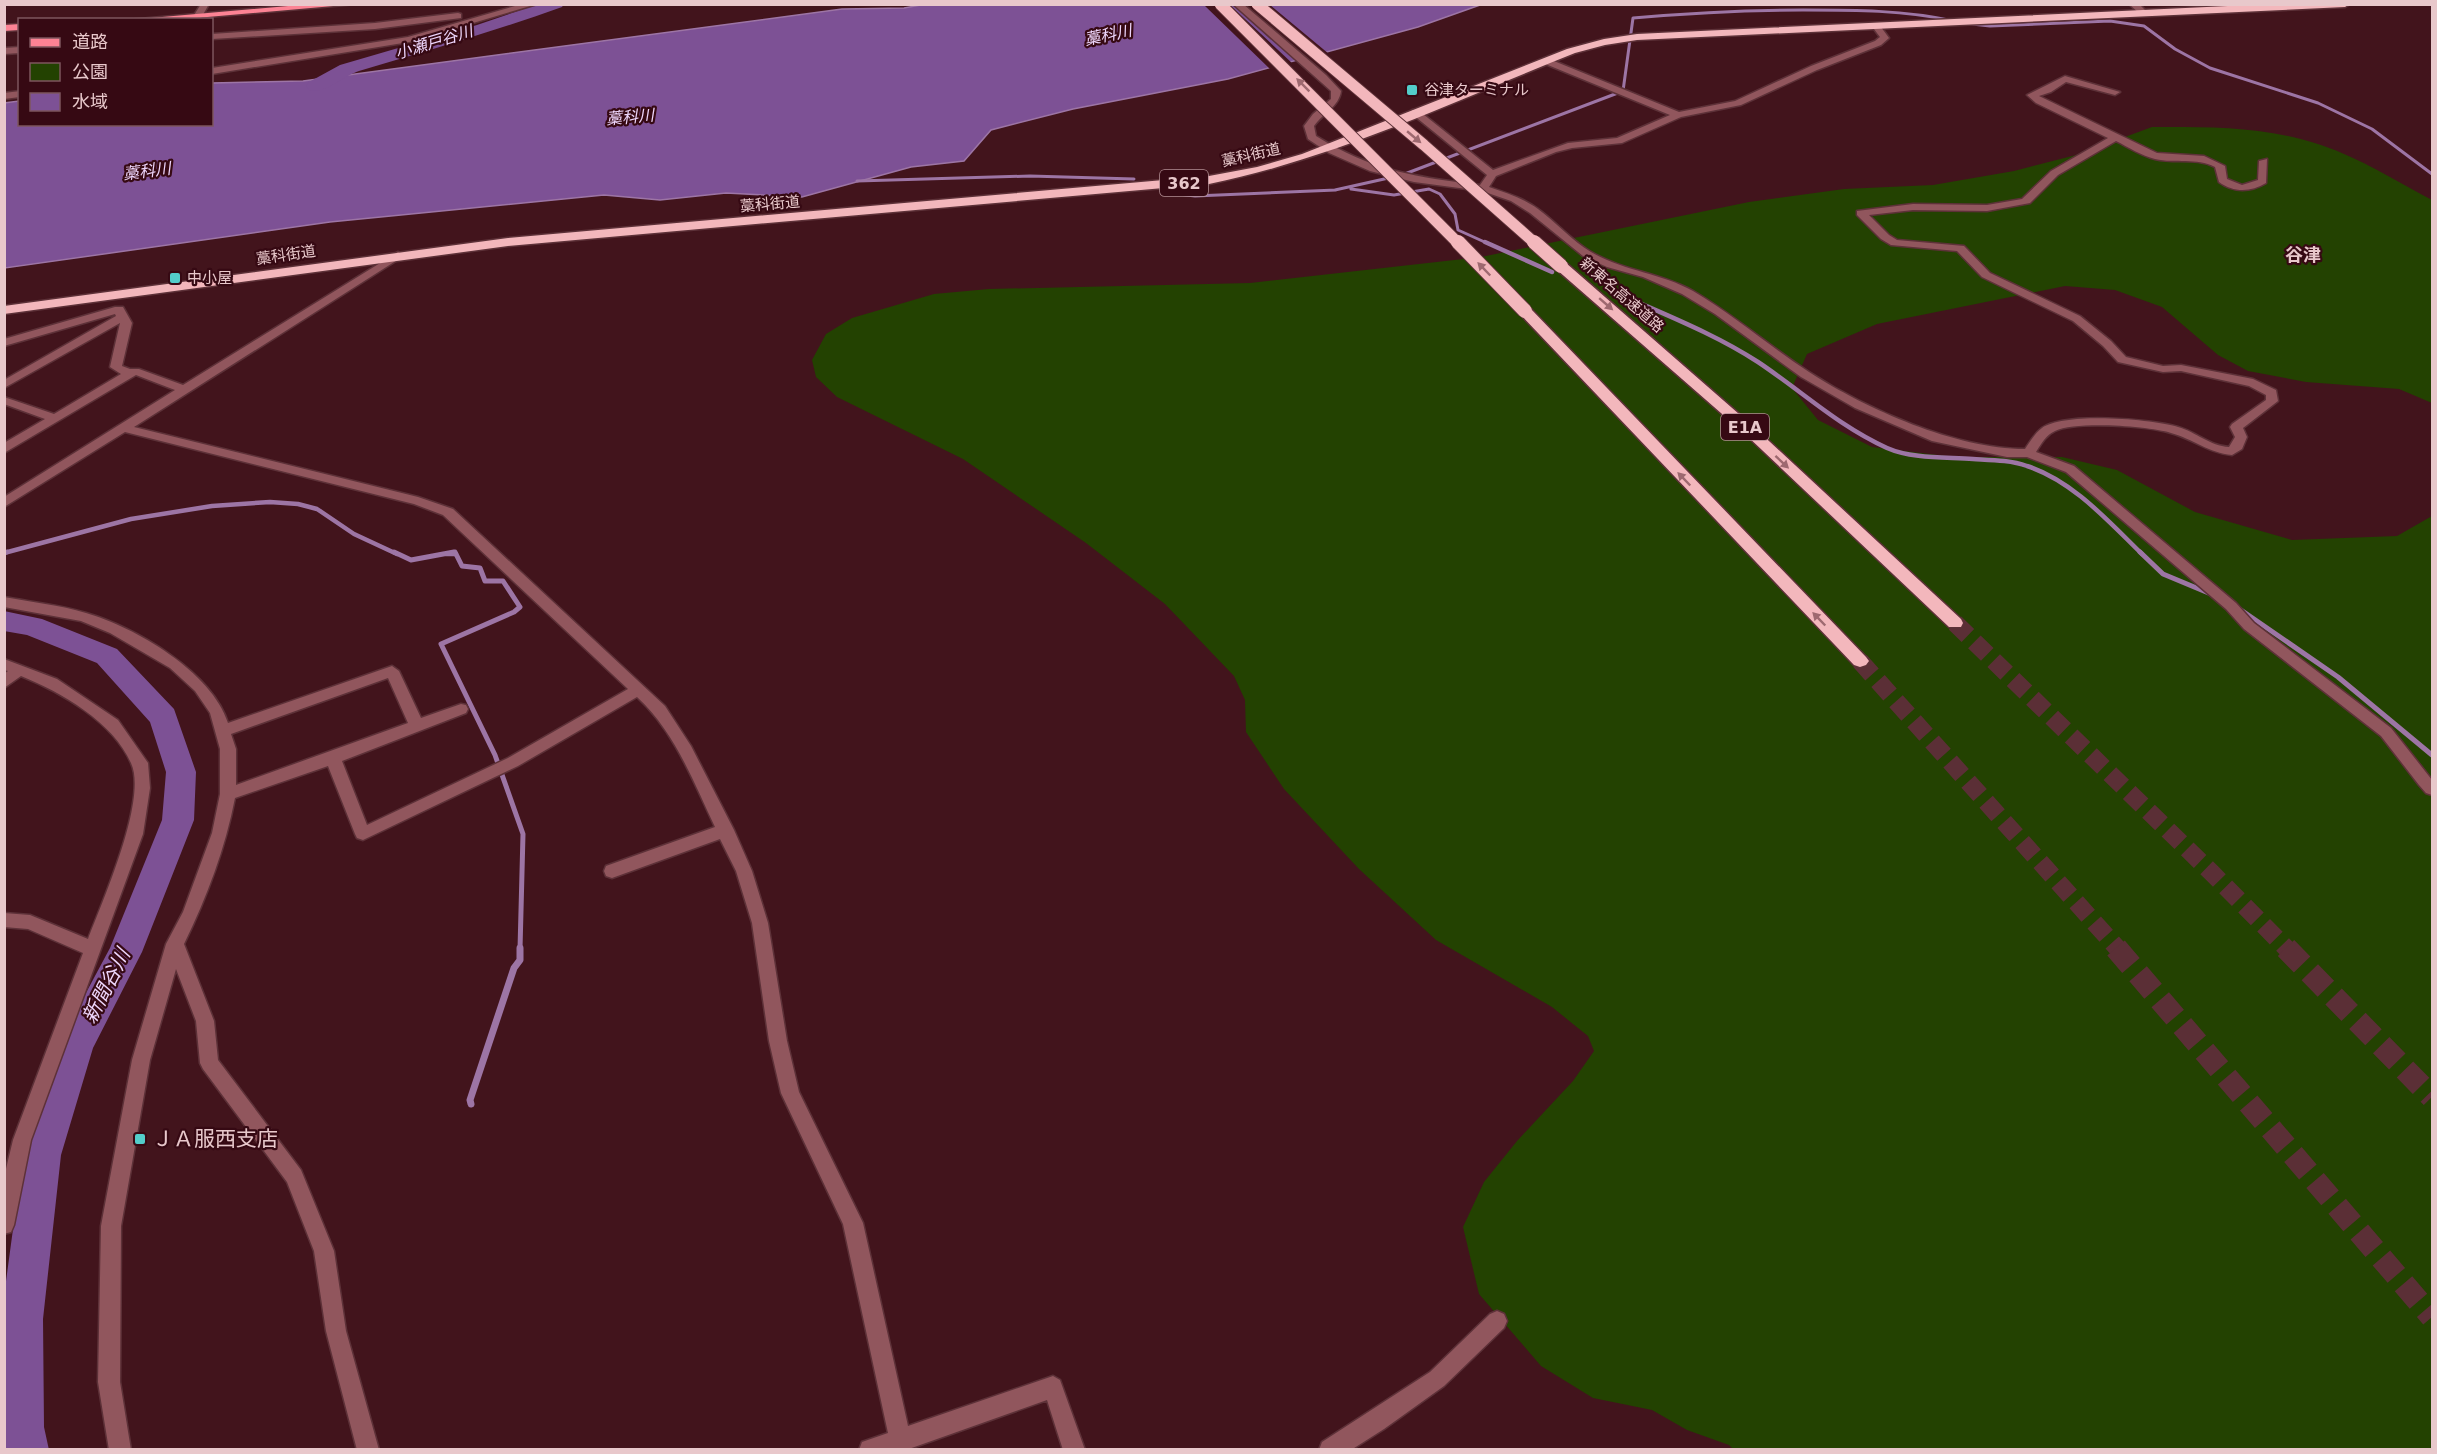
<svg xmlns="http://www.w3.org/2000/svg" width="2437" height="1454" font-family="'DejaVu Sans','Noto Sans JP',sans-serif">
<style>
.green{fill:#234201}
.water{fill:#7d5195;stroke:#9d75a5;stroke-width:1.5}
.pier{fill:#42141c}
.lines{fill:none;stroke-linecap:round;stroke-linejoin:round}
.stream-far3{stroke:#9d75a5;stroke-width:3}
.stream-far2{stroke:#9d75a5;stroke-width:4.5}
.stream-far1{stroke:#9d75a5;stroke-width:5}
.stream{stroke:#9d75a5;stroke-width:7}
.river{fill:#7d5195;fill-rule:evenodd}
.highway-tunnel-far1{stroke:#5b2f36;stroke-width:18;stroke-dasharray:18 9;stroke-linecap:butt}
.highway-tunnel{stroke:#5b2f36;stroke-width:23;stroke-dasharray:23 11;stroke-linecap:butt}
.minor-casing{stroke:#5d3138;stroke-width:3}
.major-casing{stroke:#5d3138;stroke-width:3}
.highway-casing{stroke:#5d3138;stroke-width:3}
.minor{fill:#91565d;fill-rule:evenodd}
.major{fill:#fc8394;fill-rule:evenodd}
.highway{fill:#f3b7bc;fill-rule:evenodd}
.highway-bridge-far1-casing{stroke:#5d3138;stroke-width:13;stroke-linecap:butt}
.highway-bridge-casing{stroke:#5d3138;stroke-width:16;stroke-linecap:butt}
.highway-bridge-far1{stroke:#f3b7bc;stroke-width:11}
.highway-bridge{stroke:#f3b7bc;stroke-width:14}
.oneway{fill:#9e6970}
.poi-dot{fill:#53cdca;stroke:#360913;stroke-width:2}
.labels{text-anchor:middle;dominant-baseline:central;stroke-width:4.5;stroke-linejoin:round;paint-order:stroke}
.far-poi-label{font-size:15px;fill:#e8c8cb;stroke:#360913;text-anchor:start}
.far-street-label{font-size:15px;fill:#e8c8cb;stroke:#360913}
.far-water-label{font-size:16px;font-style:italic;fill:#eed6fc;stroke:#360913}
.shield{fill:#360913;stroke:#b38f94;stroke-width:1.5}
.shield-label{font-size:16px;font-weight:bold;fill:#e8c8cb}
.far-quarter-label{font-size:18px;font-weight:bold;fill:#e8c8cb;stroke:#360913}
.water-label{font-size:20px;font-style:italic;fill:#eed6fc;stroke:#360913}
.near-poi-label{font-size:21px;fill:#e8c8cb;stroke:#360913;text-anchor:start}
</style>
<rect width="100%" height="100%" fill="#42141c"/>
<path class="green" d="M2152,127C2210,127 2265,126 2321,145C2360,158 2396,181 2432,200V403L2399,389L2306,382L2248,371L2218,355L2162,307L2115,290L2065,286L1877,324L1807,354L1792,388L1818,420L1872,447L1954,457H2062L2117,470L2195,512L2292,540L2397,536L2432,516V1449H1733L1729,1445L1687,1430L1652,1410L1593,1398L1541,1366L1479,1294L1463,1227L1484,1182L1517,1141L1573,1081L1594,1051L1588,1036L1573,1024L1552,1007L1436,940L1359,869L1284,789L1246,732L1245,700L1234,676L1165,604L1086,543L963,459L837,397L816,377L812,360L826,334L852,318L934,294L989,289L1250,283L1481,257L1749,202L1844,189L1933,185L2014,171L2076,155Z"/>
<path class="water" d="M926,4L1480,5L1418,27L1228,79L1073,109L991,130L964,161L911,167L802,197L726,193L660,200L604,195L330,222L5,268L4,103L19,101L20,124H212V83L303,81L842,9L904,8Z"/>
<path class="pier" d="M1204,5H1230L1293,64L1271,70Z
M1245,5H1270L1329,54L1308,60Z"/>
<g class="lines">
<path class="stream-far3" d="M1963,23L1990,26L2110,21L2144,26L2175,49L2210,68L2318,103L2372,129L2432,174
M1402,175L1623,91L1633,18C1690,13 1746,10 1803,10C1854,10 1904,10 1954,21
M857,181L1030,176L1134,179
M1351,189L1394,195L1429,189L1440,194L1455,214L1458,230L1489,244
M1335,190L1393,177
M1170,193L1195,196L1336,190"/>
<path class="stream-far2" d="M1485,242L1552,272
M1619,294C1666,315 1715,334 1758,362C1803,392 1837,425 1887,448C1912,459 1946,457 1973,459C1991,460 2010,460 2027,466C2073,481 2108,521 2142,554
M4,553L131,519L212,506L270,502L298,504L317,509L354,534L397,554
M446,554H456"/>
<path class="stream-far1" d="M394,552L411,560L454,552
M455,552L462,566L480,568L485,581H503L520,607L514,612L441,644L495,755L523,834L520,949
M2140,552L2163,574L2211,594
M4,553L7,552
M2238,608L2338,677L2432,755"/>
<path class="stream" d="M471,1104L470,1100L514,968L520,960V948"/>
<path class="river" d="M538,4H564L562,7C495,31 427,51 359,71C343,76 326,94 309,90L306,86L309,82L340,65L477,25Z
M4,611L42,619L117,649L174,709L196,772L194,820L142,952L93,1048L61,1155L43,1319L44,1427L49,1450H5L4,1446V1296L23,1155L58,1045L110,948L162,820L166,772L150,722L97,663L27,635L4,631Z"/>
<path class="highway-tunnel-far1" d="M1955,623L2212,873L2287,949
M1860,661L2118,949"/>
<path class="highway-tunnel" d="M2116,948L2432,1317
M2286,948L2432,1097"/>
<defs>
<path id="minor" d="M201,4H209L200,20H191Z
M522,4H537L409,42L212,74V68L408,37Z
M1233,4H1243L1326,75L1341,91C1339,107 1323,113 1314,126L1316,136C1372,171 1416,177 1480,185L1487,175L1412,114V110H1418L1493,170L1568,143L1617,138L1670,115L1543,63V59H1549L1679,112L1735,101L1811,66L1875,41L1880,37L1871,25L1878,23L1889,38L1881,45L1817,70L1741,105L1681,117L1622,143L1572,148L1556,152L1496,176L1489,187C1506,193 1523,198 1538,209C1556,222 1572,241 1591,252C1623,271 1661,273 1693,291C1734,315 1769,346 1809,372C1866,409 1956,449 2025,449C2030,442 2035,433 2042,428C2065,412 2151,419 2178,427C2196,432 2210,446 2229,447L2235,437L2230,427L2232,424L2266,400V395L2249,386L2181,371L2163,372L2118,362L2103,346L2073,321L1982,277L1957,251L1891,245L1881,239L1857,215V211L1913,204L1987,205L2022,199L2051,171L2108,138L2036,103L2027,95L2065,76L2120,92L2115,95L2066,82L2051,92L2039,96L2157,153L2204,156L2225,166L2227,179L2242,185L2258,180L2259,161L2267,159L2266,183C2251,192 2234,193 2219,182L2215,167C2196,157 2176,164 2155,159C2142,156 2128,147 2116,141L2058,175L2030,203L1987,211L1913,210L1869,215L1889,235L1897,240L1964,246L1990,273L2080,316L2111,341L2126,357L2163,366L2181,365L2253,379L2276,390L2278,401L2243,428L2247,437L2242,449L2232,455C2209,453 2193,439 2171,433C2148,426 2076,421 2055,431C2046,435 2041,444 2036,452L2074,466L2236,603L2254,623L2391,728L2432,780V795L2426,793L2419,785L2381,736L2244,629L2226,609L2066,472L2027,457H2007L1932,441L1855,408L1801,377L1715,314L1682,294L1643,277L1607,267L1583,256L1530,213L1511,201L1482,191L1414,182L1370,171L1329,153L1308,139L1304,126L1313,114L1331,99V91Z
M2129,4H2139L2148,13L2141,15Z
M458,13L461,14V18L375,29L212,39V34L375,23Z
M20,47V53L4,54V48Z
M20,91V97L4,99V93Z
M398,252L403,255L402,257L134,427L418,497L453,509L665,706L691,746L734,830L752,871L768,923L787,1041L799,1092L863,1223L908,1426L1053,1376L1060,1380L1085,1450H1063L1047,1400L906,1450H859L862,1442L888,1433L843,1224L781,1093L769,1041L752,923L736,871L720,839L612,878L606,876L604,871L606,866L715,827C693,781 675,732 637,697L518,766L363,840L357,838L355,834L328,766L235,798C225,849 207,897 184,944L214,1021L218,1060L301,1170L334,1251L346,1331L379,1450H357L326,1331L314,1251L287,1182L203,1069L200,1063L196,1021L176,969L150,1060L121,1226L120,1382L131,1450H109L98,1382L101,1226L132,1060L166,944L183,912L212,833L220,794V749L210,713L195,691L170,668L110,633L81,621L4,607V597C31,602 60,605 86,613C135,627 212,672 228,723L392,666L399,671L421,718L461,704L466,705L468,709L466,713L342,761L367,825L508,758L628,689L443,515L414,504L125,432L4,507V497L175,390L136,375L4,453V443L45,419L4,404V397L54,414L121,374L110,367L120,323L4,388V380L116,316L115,314L4,346V339L115,307H123L132,323L122,366L130,369H139L183,385ZM388,678L408,723L236,785V749L231,734Z
M4,659L57,679L118,720L148,763L150,788L143,834L31,1140L14,1225L11,1232L4,1234V1177L13,1140L83,953L28,929L4,927V913L30,915L88,939C102,902 148,799 131,763C113,722 61,692 21,676L4,688V674L8,671L4,670Z
M1497,1311L1504,1314L1507,1321L1504,1328L1444,1386L1384,1429L1351,1450H1319L1322,1442L1430,1372L1490,1314Z"/>
<path id="major" d="M311,4H356L173,20H128Z
M20,24V30L4,31V25Z"/>
<path id="highway" d="M2270,4H2350L2345,7L1637,40L1605,45L1575,53C1455,101 1336,158 1209,184L508,246L4,314V306L508,238L1209,176L1257,167L1302,154L1567,49L1604,39L1637,34Z
M1561,262L1566,263L1755,428L1961,619L1963,623L1961,627H1949L1745,434L1556,269L1555,266Z
M1525,307L1530,308L1866,657L1869,661L1866,665L1860,667L1854,665L1520,314L1518,311L1520,308Z"/>
</defs>
<use href="#minor" class="minor-casing"/>
<use href="#major" class="major-casing"/>
<use href="#highway" class="highway-casing"/>
<use href="#minor" class="minor"/>
<use href="#major" class="major"/>
<use href="#highway" class="highway"/>
<defs>
<path id="highway-bridge-far1" d="M1220,4L1459,244
M1257,4L1424,145L1536,244"/>
<path id="highway-bridge" d="M1458,242L1525,311
M1534,242L1561,266"/>
</defs>
<use href="#highway-bridge-far1" class="highway-bridge-far1-casing"/>
<use href="#highway-bridge" class="highway-bridge-casing"/>
<use href="#highway-bridge-far1" class="highway-bridge-far1"/>
<use href="#highway-bridge" class="highway-bridge"/>
</g>
<defs><path id="oneway-solid" d="M-6-.8H1V-3.2L6.5 0L1 3.2V.8H-6Z" transform="scale(1.5)"/></defs>
<g class="oneway">
<use href="#oneway-solid" transform="translate(1303 85) rotate(-135)"/>
<use href="#oneway-solid" transform="translate(1414 137) rotate(40)"/>
<use href="#oneway-solid" transform="translate(1484 269) rotate(-134)"/>
<use href="#oneway-solid" transform="translate(1606 304) rotate(41)"/>
<use href="#oneway-solid" transform="translate(1782 462) rotate(43)"/>
<use href="#oneway-solid" transform="translate(1684 479) rotate(-134)"/>
<use href="#oneway-solid" transform="translate(1819 619) rotate(-134)"/>
</g>
<g class="poi-dot">
<rect x="1406" y="84" width="12" height="12" rx="3"/>
<rect x="169" y="272" width="12" height="12" rx="3"/>
<rect x="134" y="1133" width="12" height="12" rx="3"/>
</g>
<g class="labels">
<g class="far-poi-label">
<text x="1424" y="90">谷津ターミナル</text>
<text x="187" y="278">中小屋</text>
</g>
<g class="far-street-label">
<text transform="translate(1251 155) rotate(-13)">藁科街道</text>
<text transform="translate(770 204) rotate(-5)">藁科街道</text>
<text transform="translate(286 255) rotate(-8)">藁科街道</text>
<text transform="translate(1622 295) rotate(41)">新東名高速道路</text>
</g>
<g class="far-water-label">
<text transform="translate(1108 35) rotate(-12)">藁科川</text>
<text transform="translate(434 42) rotate(-17)">小瀬戸谷川</text>
<text transform="translate(630 117) rotate(-5)">藁科川</text>
<text transform="translate(147 171) rotate(-7)">藁科川</text>
</g>
<g class="shield">
<rect x="1160" y="170" width="48" height="26" rx="4.5"/>
<rect x="1721" y="414" width="48" height="26" rx="4.5"/>
</g>
<g class="shield-label">
<text x="1184" y="183">362</text>
<text x="1745" y="427">E1A</text>
</g>
<g class="far-quarter-label">
<text x="2303" y="254">谷津</text>
</g>
<g class="water-label">
<text transform="translate(106 986) rotate(-63)">新間谷川</text>
</g>
<g class="near-poi-label">
<text x="152" y="1139">ＪＡ服西支店</text>
</g>
</g>
<rect width="2437" height="1454" fill="none" stroke="#e8c8cb" stroke-width="12"/>
<rect x="18" y="18" width="195" height="108" fill="#360913" stroke="#7d555d" stroke-width="1.5"/>
<rect x="30" y="38" width="30" height="9" fill="#fc8394" stroke="#7d555d" stroke-width="1.5"/>
<text x="72" y="48" font-size="18" fill="#e8c8cb">道路</text>
<rect x="30" y="63" width="30" height="18" fill="#234201" stroke="#7d555d" stroke-width="1.5"/>
<text x="72" y="78" font-size="18" fill="#e8c8cb">公園</text>
<rect x="30" y="93" width="30" height="18" fill="#7d5195" stroke="#7d555d" stroke-width="1.5"/>
<text x="72" y="108" font-size="18" fill="#e8c8cb">水域</text>
</svg>
